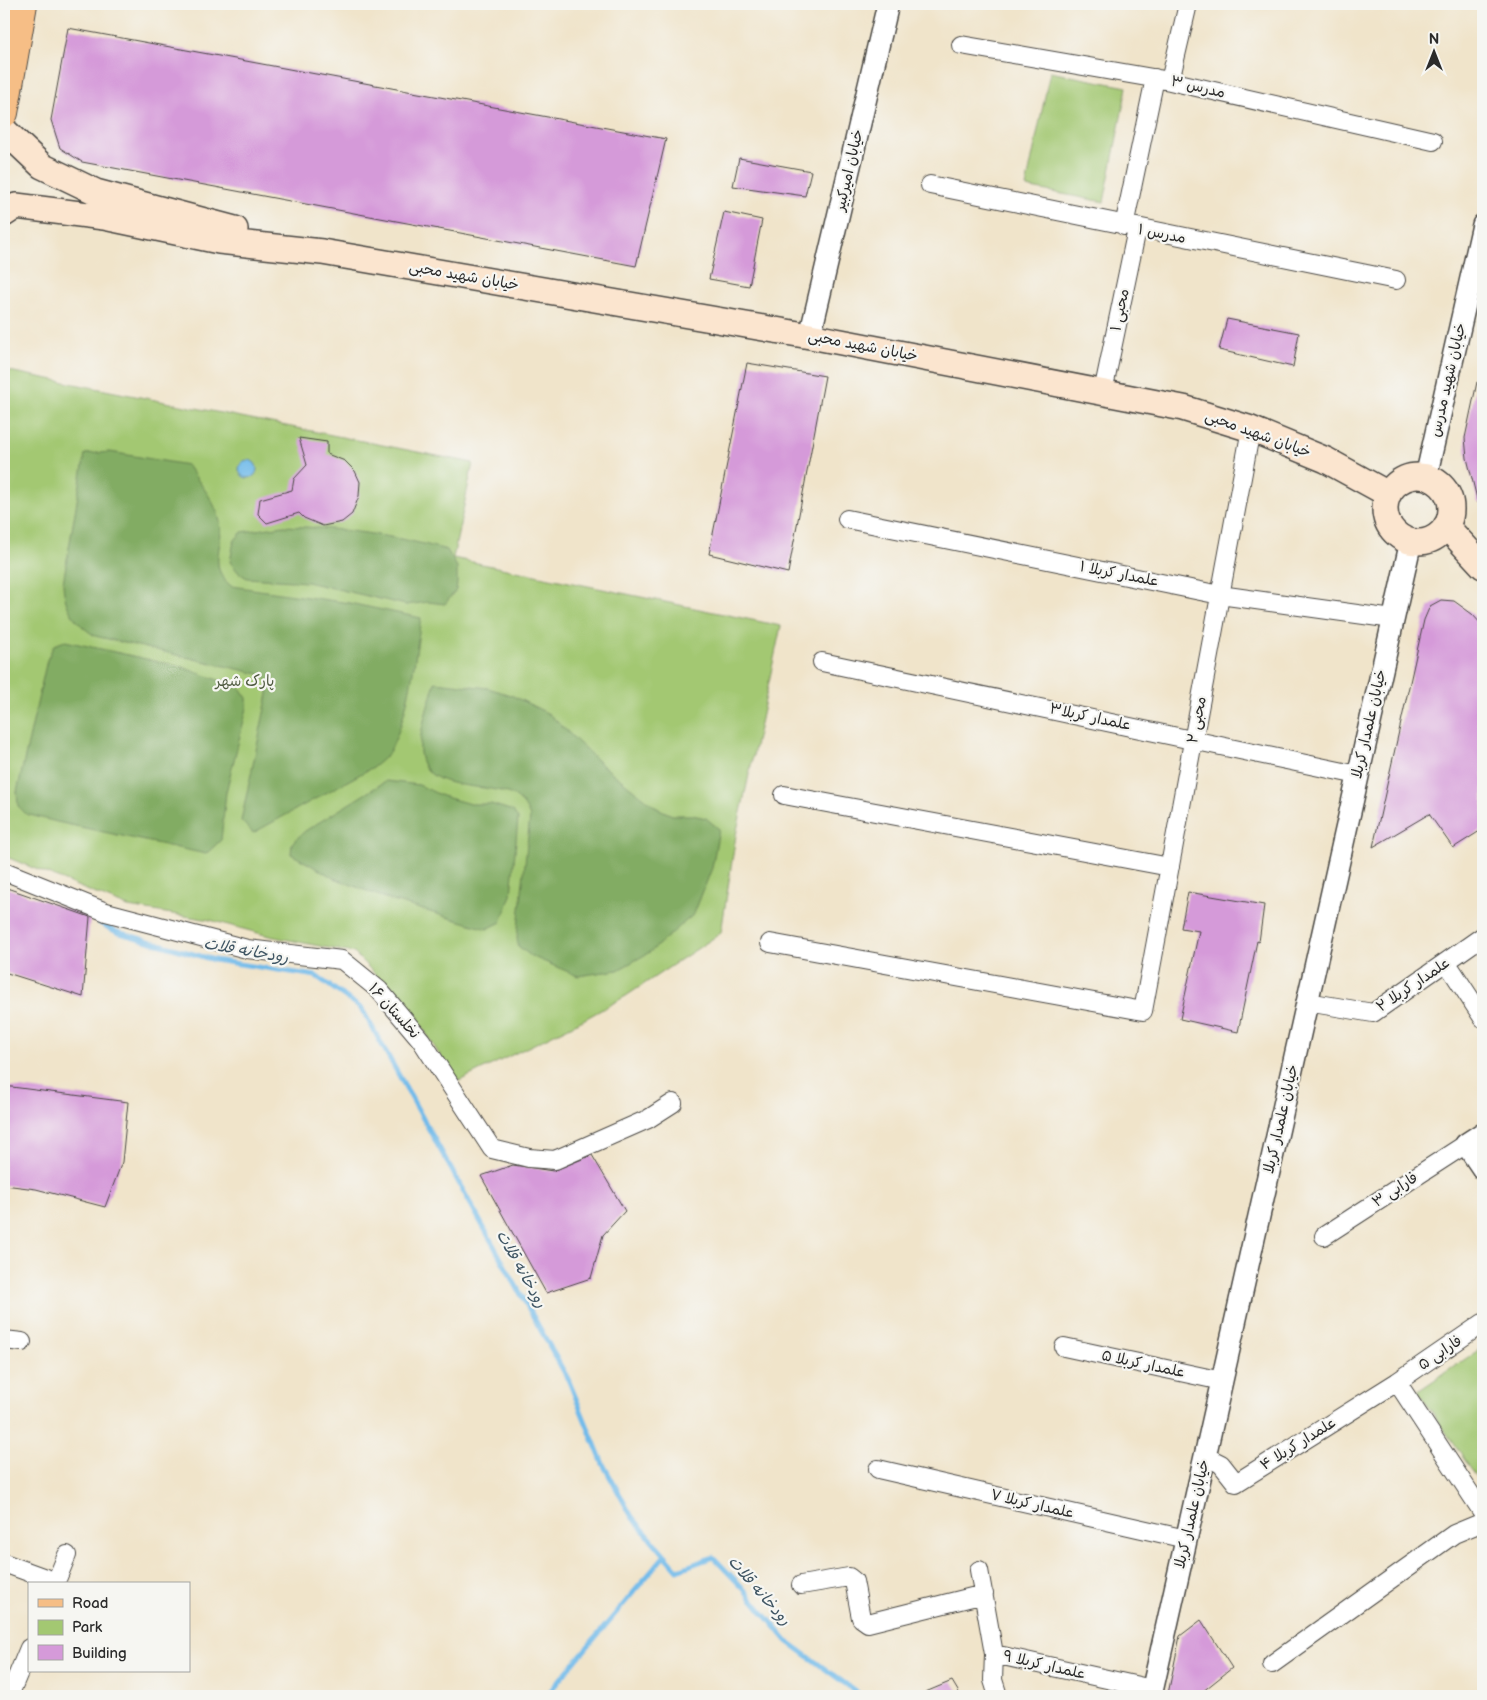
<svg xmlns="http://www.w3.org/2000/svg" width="1487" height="1700" font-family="'Balsamiq Sans','Playpen Sans Arabic',sans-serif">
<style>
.green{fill:#a3c872;stroke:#677a4e}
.forest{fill:#82ac64;stroke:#566c48}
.water{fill:#72bbea;stroke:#4e738a}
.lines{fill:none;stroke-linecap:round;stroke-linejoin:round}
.stream{stroke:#72bbea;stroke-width:5}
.building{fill:#d59ad9}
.minor-casing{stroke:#494743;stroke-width:20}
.tertiary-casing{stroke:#494743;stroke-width:24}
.secondary-casing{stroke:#494743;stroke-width:28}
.primary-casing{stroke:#494743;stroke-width:30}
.minor{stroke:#fff;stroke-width:18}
.tertiary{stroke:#fff;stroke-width:21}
.secondary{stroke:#fbe5cf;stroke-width:25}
.primary{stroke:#f6be86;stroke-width:28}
.labels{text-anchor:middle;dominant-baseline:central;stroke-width:4.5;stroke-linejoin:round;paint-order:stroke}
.street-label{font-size:15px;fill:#2b2b2b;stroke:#f6f6f2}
.park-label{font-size:15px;fill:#4f5a40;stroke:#f6f6f2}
.water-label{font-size:16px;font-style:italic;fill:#405664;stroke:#f6f6f2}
</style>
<rect width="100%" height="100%" fill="#f6f6f2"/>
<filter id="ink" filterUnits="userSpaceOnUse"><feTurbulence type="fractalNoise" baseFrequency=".02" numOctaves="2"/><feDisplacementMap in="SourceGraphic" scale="10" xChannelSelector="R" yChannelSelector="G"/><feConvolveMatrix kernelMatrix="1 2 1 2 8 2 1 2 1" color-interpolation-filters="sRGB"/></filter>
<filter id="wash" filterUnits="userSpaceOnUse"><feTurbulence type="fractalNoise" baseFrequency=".0096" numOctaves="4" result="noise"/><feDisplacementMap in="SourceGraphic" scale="20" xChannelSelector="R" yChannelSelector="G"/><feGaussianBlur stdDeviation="1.12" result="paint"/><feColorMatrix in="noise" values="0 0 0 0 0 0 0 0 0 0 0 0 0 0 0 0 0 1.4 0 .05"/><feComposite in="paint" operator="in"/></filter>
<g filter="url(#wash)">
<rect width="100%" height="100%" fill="#f0e4ca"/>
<path class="green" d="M1050,72L1127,87L1104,202L1026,187Z
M4,370L473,463L453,558L781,626L736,835L721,933L626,996L583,1020L459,1081L447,1067L424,1030L393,992L354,953L269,936L210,920L128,907L4,856Z
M1483,1347V1487L1418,1391Z"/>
<path class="forest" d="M110,452L187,465C199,483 213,497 219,518C227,543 205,565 231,586L349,603L421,618C415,659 409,713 391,749C388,756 380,761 375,766L253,833L241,821L268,694V681L259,674L95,636C75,623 64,608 63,583L85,454Z
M284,526C340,528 393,535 447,550L457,567V583L456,590L445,604L428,602L406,605L307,582L247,578L239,573L230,562L234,541L242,532Z
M65,641L182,667L240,688L247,698V708L226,792L221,840L206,854L57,822L26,814L18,806L17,792L47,660L54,645Z
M435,682L488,688L513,696L549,714L602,765L657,808L672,815H692L706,818L719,829L712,868L694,914L650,952L618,970L578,976L531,956L518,946L517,937L530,817C527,808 523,802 514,796C490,781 424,795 420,753C418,733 430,701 435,682Z
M386,781L419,785L442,796L470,804H491L513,811L518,819L511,895L501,922L487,929L390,900L334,878L291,854L292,843L305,831Z"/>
<path class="water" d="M239 469a9 9 0 1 1 18 0a9 9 0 1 1-18 0Z"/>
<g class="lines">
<path class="stream" d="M100,923L117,932L214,960L316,976L362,1009L568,1379L603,1464L632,1517L678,1570L713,1557L742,1587L787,1641L862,1696
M546,1696L665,1555"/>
</g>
<g id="blocks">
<path class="building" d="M68,28L666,139L636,266L82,162L60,148L51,120Z
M739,158L811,171L805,196L733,186Z
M724,212L762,220L749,286L709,279Z
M1227,319L1299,333L1293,367L1219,350Z
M747,363L825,376L788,573L709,554Z
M1477,382L1483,383V502L1478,503L1467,458L1465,438Z
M299,438L327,442V454L345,461L355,471L360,482L359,496L352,514L342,522L323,526L304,518L299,513L267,523L258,514L260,499L292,490L294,479L307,465Z
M1441,600L1454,601L1472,614L1483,626V829L1453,848L1429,814L1373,847L1424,620L1430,606Z
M4,887L90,917L83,997L4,972Z
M1188,892L1264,905L1259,942L1257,941L1238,1032L1180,1019L1199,931L1181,928Z
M4,1086L128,1102L122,1162L105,1207L36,1189L4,1185Z
M592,1155L625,1211L603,1235L591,1278L546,1293L481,1176L513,1165L553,1171Z
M1201,1620L1232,1668L1197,1696H1177L1168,1694L1180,1636Z
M952,1681L961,1696H916Z"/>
</g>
</g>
<g filter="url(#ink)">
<use href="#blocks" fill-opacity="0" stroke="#494743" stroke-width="1"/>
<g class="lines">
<defs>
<path id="minor" d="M961,45L1170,81L1433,141
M1170,81L1188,4
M930,185L1396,280
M1124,226L1155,78
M1103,392L1137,229
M847,519L1220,595L1393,619
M822,662L1358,775
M784,795L1170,867
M4,871L106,912L247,949L342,960L379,990L421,1040L492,1149L529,1158L555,1160L648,1119L673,1103
M770,943L1143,1011L1251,429
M1447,963L1483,1018
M1307,1002L1373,1013L1483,936
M1324,1236L1466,1144
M4,1340L22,1342
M1064,1347L1222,1381
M1397,1382L1483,1513
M1205,1456L1221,1464L1236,1483L1397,1382L1483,1323
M878,1469L1186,1539
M4,1563L56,1582
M979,1570L994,1654L993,1680L998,1696
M55,1584L67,1555
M801,1585L849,1577L854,1581L861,1618L868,1623L984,1594
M994,1654L1152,1689
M1272,1664L1454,1534L1483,1522
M9,1696L29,1648"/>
<path id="tertiary" d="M810,336L888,4
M1426,477L1483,225
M1483,1133L1466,1144L1483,1169
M1151,1696L1411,541"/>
<path id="secondary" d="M4,130L42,166L96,192L235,229
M4,214L16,206L104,217L219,241L322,252L810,336L1183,408L1251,429L1326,460L1388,494
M1385 509a33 33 0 1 1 66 0a33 33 0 1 1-66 0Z
M1446,526L1483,566"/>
<path id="primary" d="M4,113L23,4"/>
</defs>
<use href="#minor" class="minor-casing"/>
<use href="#tertiary" class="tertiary-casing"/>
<use href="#secondary" class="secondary-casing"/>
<use href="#primary" class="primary-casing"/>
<use href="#minor" class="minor"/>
<use href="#tertiary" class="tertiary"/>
<use href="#secondary" class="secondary"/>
<use href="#primary" class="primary"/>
</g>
</g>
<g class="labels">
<g class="street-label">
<text transform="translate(1198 87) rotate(13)">مدرس ۳</text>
<text transform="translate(849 170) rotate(-77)">خیابان امیرکبیر</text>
<text transform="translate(1162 234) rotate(11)">مدرس ۱</text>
<text transform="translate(464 276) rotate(10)">خیابان شهید محبی</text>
<text transform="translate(1120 310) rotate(-78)">محبی ۱</text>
<text transform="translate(863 346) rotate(11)">خیابان شهید محبی</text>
<text transform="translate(1448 380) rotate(-77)">خیابان شهید مدرس</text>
<text transform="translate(1258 434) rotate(20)">خیابان شهید محبی</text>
<text transform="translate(1119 574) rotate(11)">علمدار کربلا ۱</text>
<text transform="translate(1090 717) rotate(12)">علمدار کربلا۳</text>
<text transform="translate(1197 720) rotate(-79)">محبی ۲</text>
<text transform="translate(1369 724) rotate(-77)">خیابان علمدار کربلا</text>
<text transform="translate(1413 985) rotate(-34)">علمدار کربلا ۲</text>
<text transform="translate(394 1011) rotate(48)">نخلستان ۱۶</text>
<text transform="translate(1281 1119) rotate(-77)">خیابان علمدار کربلا</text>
<text transform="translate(1395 1190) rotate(-33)">فارابی ۳</text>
<text transform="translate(1440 1353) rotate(-34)">فارابی ۵</text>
<text transform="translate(1143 1364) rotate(12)">علمدار کربلا ۵</text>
<text transform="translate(1298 1444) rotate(-32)">علمدار کربلا ۴</text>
<text transform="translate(1032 1504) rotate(13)">علمدار کربلا ۷</text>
<text transform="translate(1192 1514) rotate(-77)">خیابان علمدار کربلا</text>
<text transform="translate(1044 1665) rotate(13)">علمدار کربلا ۹</text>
</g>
<g class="park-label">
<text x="245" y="681">پارک شهر</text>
</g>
<g class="water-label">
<text transform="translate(246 951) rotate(10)">رودخانه قلات</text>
<text transform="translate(521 1269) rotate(61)">رودخانه قلات</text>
<text transform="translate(759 1591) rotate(49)">رودخانه قلات</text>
</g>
</g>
<rect width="1487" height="1700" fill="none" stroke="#f6f6f2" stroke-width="20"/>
<rect x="28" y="1582" width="162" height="90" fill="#f6f6f2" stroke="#a5a5a2"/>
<rect x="38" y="1599" width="25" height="8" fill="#f6be86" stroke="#a5a5a2"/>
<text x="72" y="1608" font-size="15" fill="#2b2b2b">Road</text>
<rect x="38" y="1620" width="25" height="15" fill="#a3c872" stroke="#a5a5a2"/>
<text x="72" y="1632" font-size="15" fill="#2b2b2b">Park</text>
<rect x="38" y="1645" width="25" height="15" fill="#d59ad9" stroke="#a5a5a2"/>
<text x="72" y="1658" font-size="15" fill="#2b2b2b">Building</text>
<g transform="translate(1434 52)" stroke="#f6f6f2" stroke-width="4" paint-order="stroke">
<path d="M0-4L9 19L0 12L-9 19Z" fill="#2b2b2b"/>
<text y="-8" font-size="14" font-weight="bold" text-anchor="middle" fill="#2b2b2b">N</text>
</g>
</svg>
